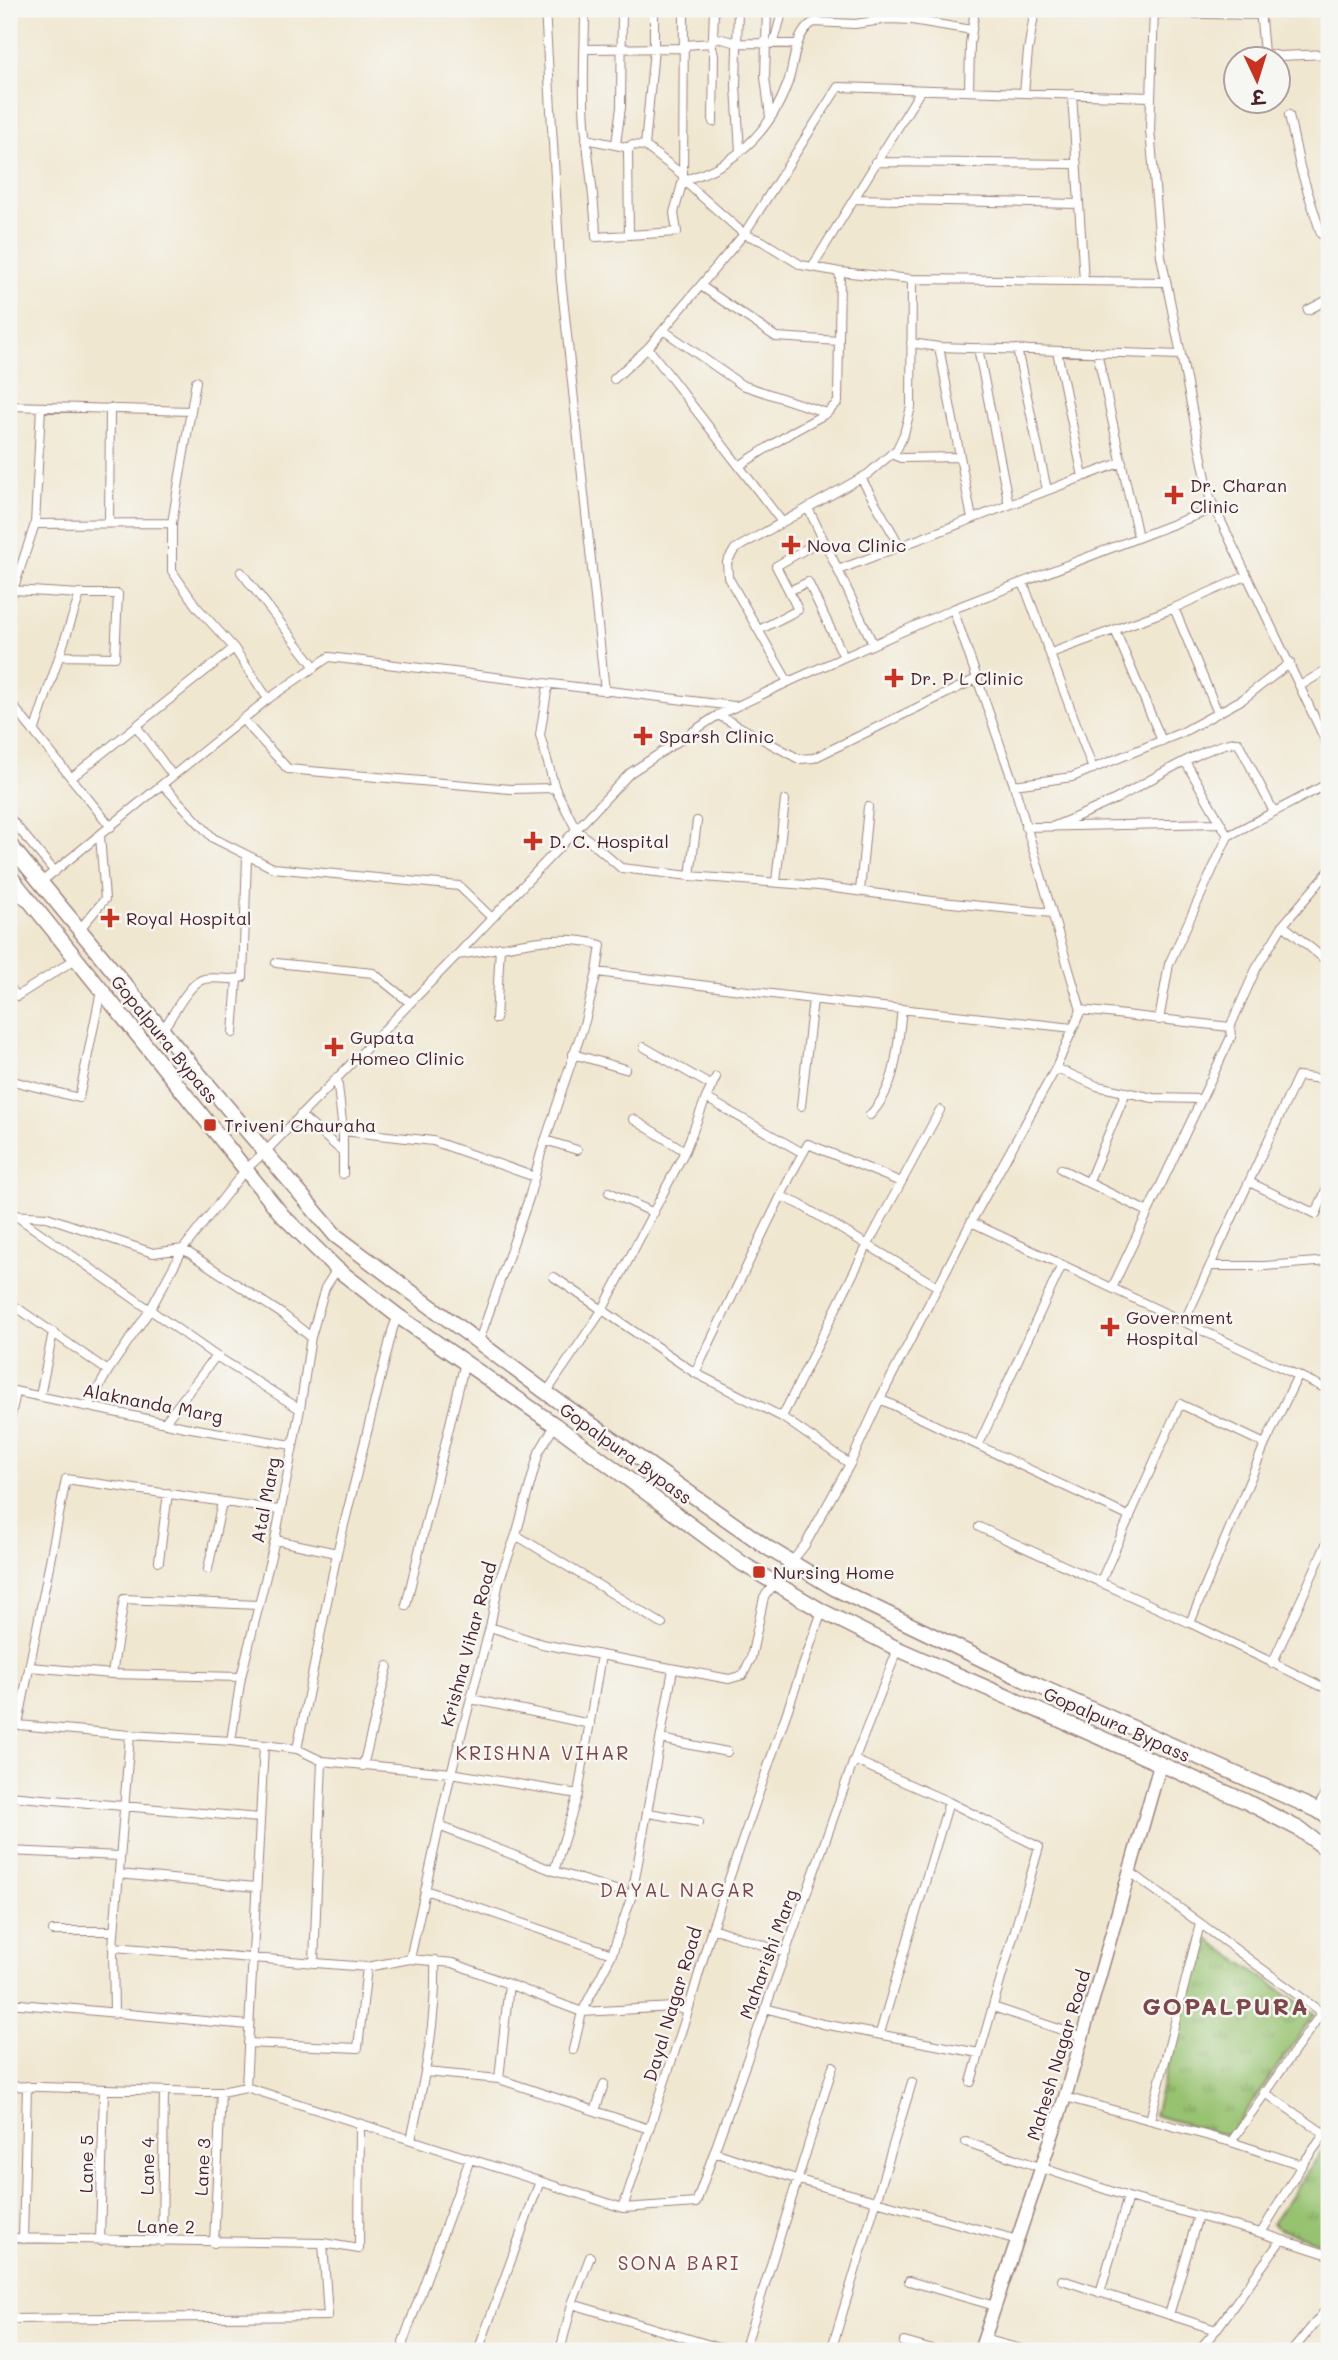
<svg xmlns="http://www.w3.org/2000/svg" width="1338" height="2360" font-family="Mali,'Playpen Sans Deva',sans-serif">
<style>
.park{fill:url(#park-tufts);stroke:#70704d;stroke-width:2}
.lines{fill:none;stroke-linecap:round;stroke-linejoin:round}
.street-casing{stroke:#9d837e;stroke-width:10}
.secondary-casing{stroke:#9d837e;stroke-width:15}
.primary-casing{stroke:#9d837e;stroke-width:17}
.street{stroke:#fff;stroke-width:8}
.secondary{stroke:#fff;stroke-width:12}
.primary{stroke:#fff;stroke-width:14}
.poi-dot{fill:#c8321e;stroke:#f6f6f2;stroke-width:2.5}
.labels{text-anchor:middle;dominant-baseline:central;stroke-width:5;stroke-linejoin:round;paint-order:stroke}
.poi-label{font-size:18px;fill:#4a1f2b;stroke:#f6f6f2;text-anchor:start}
.street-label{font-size:18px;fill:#4a1f2b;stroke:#f6f6f2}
.neighbourhood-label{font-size:19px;letter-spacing:2px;fill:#80474b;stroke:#f6f6f2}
.district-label{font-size:24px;font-weight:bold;letter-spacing:2px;fill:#80474b;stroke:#f6f6f2}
</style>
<defs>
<pattern id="park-tufts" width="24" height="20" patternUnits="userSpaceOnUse" patternTransform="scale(1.75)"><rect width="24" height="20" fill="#97c26f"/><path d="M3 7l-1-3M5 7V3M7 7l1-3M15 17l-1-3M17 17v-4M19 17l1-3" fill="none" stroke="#7d9d5b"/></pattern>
</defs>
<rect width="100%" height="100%" fill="#f6f6f2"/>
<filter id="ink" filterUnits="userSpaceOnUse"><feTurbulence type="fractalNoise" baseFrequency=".0143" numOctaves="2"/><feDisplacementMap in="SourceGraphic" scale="14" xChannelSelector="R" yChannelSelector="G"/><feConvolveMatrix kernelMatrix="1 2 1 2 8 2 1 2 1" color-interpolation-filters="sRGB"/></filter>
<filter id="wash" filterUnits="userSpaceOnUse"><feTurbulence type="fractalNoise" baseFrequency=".00686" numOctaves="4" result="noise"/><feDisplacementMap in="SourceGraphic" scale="28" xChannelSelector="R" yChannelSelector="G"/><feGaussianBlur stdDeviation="1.57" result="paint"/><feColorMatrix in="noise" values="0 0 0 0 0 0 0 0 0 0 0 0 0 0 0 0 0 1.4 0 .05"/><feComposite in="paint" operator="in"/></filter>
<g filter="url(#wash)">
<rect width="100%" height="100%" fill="#f0e7d0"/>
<path class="park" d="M1202,1935L1315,2014L1229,2136L1154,2115Z
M1324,2148L1329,2153V2245L1279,2229L1272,2224Z"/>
</g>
<g filter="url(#ink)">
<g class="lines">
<defs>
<path id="street" d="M545,9L561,279L605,691
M585,9C585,47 582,85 585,123C588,161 595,198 596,237L677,232L674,213L683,180L684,9
M738,9L736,86L740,152
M767,9L765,77L770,117
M1154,9L1150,130L1161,256L1210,498L1329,748
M1260,9L1264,53L1279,56L1329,54
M1153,13L1260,15
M972,30L912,20L889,19L855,24L814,22C793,33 795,66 787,85C770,132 732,168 683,180L744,234L762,241L801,265L840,272L912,279L1166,282
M713,37L714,9
M774,42L783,9
M711,43L714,55L713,122
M685,45L711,43L713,37L738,43L797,44
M585,49L685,48
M969,91L970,44L975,9
M1024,93L1028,51L1035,9
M1072,94L1084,281
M1289,115L1300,167L1321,234L1329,230
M586,139L630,148
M616,144L621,107L622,9
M645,146L654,49V9
M875,162L1077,164
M855,199L1079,204
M629,235L628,151L631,145L645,146L683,175
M812,267L921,90
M701,286L776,337L839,341
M1308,310L1329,299
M663,330L742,385L827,413
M911,343L939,347L1181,355
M939,347L972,519
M648,348L782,522
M978,348L1009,505
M1017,349L1047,490
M1057,351L1083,477
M1097,352L1138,537
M614,379L648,348L744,234L838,87L1151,97
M196,381L172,523V571L196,606L234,648L268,699
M9,406L191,411
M891,454L901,458L960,457
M739,466L792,432L827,413L838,402L840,272
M861,478L900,546
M808,508L838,570
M35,524L172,523
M109,524L110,408
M241,572L315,667
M1023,582L1093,769
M13,590L35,524L41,407
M789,591L776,566L823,539
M9,601L13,590L80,594L34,732
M1174,608L1218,713
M759,630L798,610L789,591L808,582L844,657
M1115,630L1162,741
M873,644L838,570L1122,462
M1051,653L1174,608L1246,576
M60,656L115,657L118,594H80
M788,682L728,577L727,562L735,549L868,474L897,449L904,434L911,407L912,279
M548,685L540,735L555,788L576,829L621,868L690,876L819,886L932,901L1052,913
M1300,686L1329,668
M9,701L111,827
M718,715L799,759L814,758L978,678
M243,720L288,769L510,789L555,788
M136,726L173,776
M1185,761L1228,836
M71,778L234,648
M163,785L213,838L273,868L459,886L491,917
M1014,785L1072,777L1183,732L1243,699L1290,663
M9,817L55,872
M1025,827L1220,823
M1052,827C1074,818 1095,809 1116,799C1142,785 1213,741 1238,742L1274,812
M690,876L697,821
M776,882L785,800
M40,883L268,699L329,657L734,706
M9,890L24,900
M860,891L868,807
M1283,925L1329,963
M79,930L105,899L100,836
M457,955C505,949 552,931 601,945L597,972L585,1021L541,1153L529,1198L479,1341
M276,963L373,973L409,1002
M597,972L828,1001L1073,1028
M9,987L17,996L77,958
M1081,1010L1230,1027
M496,1019L500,947
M1159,1020L1169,964L1228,836L1329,783
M162,1031C171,1019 189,982 204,979C216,976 230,982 243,977L247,856
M233,1033L237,979
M644,1047L712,1086
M573,1054L625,1069
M1056,1068L1097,1086L1153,1098L1201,1099
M337,1077L343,1131L433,1141L535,1177
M9,1080L79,1098L101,991
M706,1098L716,1077
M801,1106L813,999
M300,1115L343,1152
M870,1115C898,1086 897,1047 902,1009
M633,1119L685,1151
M545,1140L577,1150
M1061,1169L1148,1212
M343,1174V1131
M1249,1182L1316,1214L1329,1183
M1088,1183L1126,1092
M609,1192L654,1213
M781,1196L799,1204L938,1287
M9,1215L47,1217L153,1253L183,1249L246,1169L265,1152L457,955L630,773L718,715L797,678L953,609L1215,508
M16,1216L216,1356L300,1409
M971,1222L1329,1390
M1210,1266H1265L1329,1261
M554,1277L695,1373
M1112,1288L1231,1037L1230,1027L1256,969L1283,925L1329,871
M9,1302L108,1371
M1184,1322L1298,1076L1329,1080
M9,1390L185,1427L292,1445
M546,1393L603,1309L685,1151L706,1098L803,1153
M40,1396L53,1332
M880,1399L1130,1517
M89,1405L108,1371L150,1310L183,1249L282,1314L311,1337
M782,1417L867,1246L940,1110
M165,1422L216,1356
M9,1424L16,1393
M979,1444L1062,1265
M850,1464L782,1417L695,1373L793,1171L808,1144L901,1182
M279,1510L66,1479L18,1725L130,1735L231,1741L297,1749L322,1761L451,1773L578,1794
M979,1527L1190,1623L1329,1690
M516,1535L662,1624
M275,1540L337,1553
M159,1561L168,1493
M208,1569L222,1502
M1100,1583L1180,1404L1265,1444
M406,1605L465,1362
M1190,1623L1265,1444L1298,1375
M490,1627L542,1644L729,1679L743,1675L751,1658L764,1597L805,1545L850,1464L880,1399L971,1222L1056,1068L1081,1010L1014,785L953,609
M1272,1664L1329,1538
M29,1667L112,1674L241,1677
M112,1674L124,1599L258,1605
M471,1699L590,1724
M661,1739L727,1752
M231,1741L241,1677L275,1540L300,1409L311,1337L325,1288L337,1269
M297,1749L337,1553L393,1328L398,1316
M854,1760L949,1802L1039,1847L971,2082
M363,1766L388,1666
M9,1796L259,1818
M1317,1810L1329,1786
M649,1813L699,1822
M439,1826L554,1871L632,1895
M9,1851L120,1856
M554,1871L578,1794L601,1655
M1129,1871L1329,2018
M119,1874L255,1887
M425,1890L612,1954
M712,1928L786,1953
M53,1931H114
M113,1947L367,1967L410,1959L453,1963L582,2012L674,2007L688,2011
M410,1959L451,1773L490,1627L499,1581L516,1535L539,1452L555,1425
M314,1963L322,1761
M9,2003L248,2025
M993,2007L1083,2037
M765,2008L823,2024L979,2053
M114,2014L113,1947L130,1735
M880,2033L949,1802
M248,2043L358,2048L367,1967
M573,2050L582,2012L612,1954L632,1895L673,1669
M426,2072L499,2079L649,2129
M499,2079L509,1984
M9,2086L202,2092H221L246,2087L623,2208L696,2203L854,1760L898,1649
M246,2087L264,1745
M1264,2092L1325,2134
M1065,2097L1231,2142L1302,2165
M595,2111L604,2084
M1150,2120L1200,1924
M411,2140C424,2081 437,2021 435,1960
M966,2142L1128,2197L1261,2233L1329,2255
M1231,2142L1322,2012
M714,2152L799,2180L1018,2240
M623,2208L688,2011L712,1928L822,1611
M1261,2233L1302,2165L1329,2128
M9,2238L323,2243L359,2249L360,2124
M23,2239L27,2086
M100,2241L104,2089
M162,2242L164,2091
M214,2243L221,2092
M1062,2280L1216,2330
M909,2281L995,2306
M1100,2293L1128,2197
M572,2304L730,2351
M1169,2315L1198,2216
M9,2319L328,2316L323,2243
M984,2339L1028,2351
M904,2342L936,2351
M404,2351L403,2342L470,2159
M478,2351L540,2181
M560,2351L572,2304L590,2257
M744,2351L833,2066
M831,2351L912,2082
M1198,2351L1216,2330L1281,2240
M1292,2351L1329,2306"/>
<path id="secondary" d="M980,2351L1065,2097L1160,1765"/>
<path id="primary" d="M9,844L176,1047L336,1236L555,1399L768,1548L834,1588L1023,1679L1317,1810L1329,1818
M9,875L282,1215L337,1269L398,1316L555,1425L743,1564L822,1611L898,1649L1245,1801L1299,1829L1329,1851"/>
</defs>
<use href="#street" class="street-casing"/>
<use href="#secondary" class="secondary-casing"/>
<use href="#primary" class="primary-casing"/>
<use href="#street" class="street"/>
<use href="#secondary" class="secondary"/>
<use href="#primary" class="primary"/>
</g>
</g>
<g class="poi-dot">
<path d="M1170.5 484.5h7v7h7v7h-7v7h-7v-7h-7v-7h7z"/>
<path d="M787.5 534.5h7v7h7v7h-7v7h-7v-7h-7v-7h7z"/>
<path d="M890.5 667.5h7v7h7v7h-7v7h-7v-7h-7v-7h7z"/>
<path d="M639.5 725.5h7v7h7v7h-7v7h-7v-7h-7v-7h7z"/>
<path d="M529.5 830.5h7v7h7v7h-7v7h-7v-7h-7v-7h7z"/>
<path d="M106.5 907.5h7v7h7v7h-7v7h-7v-7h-7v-7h7z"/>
<path d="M330.5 1036.5h7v7h7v7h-7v7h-7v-7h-7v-7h7z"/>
<rect x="203" y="1118" width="14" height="14" rx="3.5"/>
<path d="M1106.5 1316.5h7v7h7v7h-7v7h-7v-7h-7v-7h7z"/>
<rect x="752" y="1565" width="14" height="14" rx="3.5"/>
</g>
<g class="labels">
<g class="poi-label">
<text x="1190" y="485">Dr. Charan<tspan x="1190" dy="21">Clinic</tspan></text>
<text x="807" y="545">Nova Clinic</text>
<text x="910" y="678">Dr. P L Clinic</text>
<text x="659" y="736">Sparsh Clinic</text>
<text x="549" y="841">D. C. Hospital</text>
<text x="126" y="918">Royal Hospital</text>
<text x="350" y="1037">Gupata<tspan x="350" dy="21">Homeo Clinic</tspan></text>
<text x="224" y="1125">Triveni Chauraha</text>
<text x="1126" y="1317">Government<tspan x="1126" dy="21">Hospital</tspan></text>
<text x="773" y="1572">Nursing Home</text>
</g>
<g class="street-label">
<text transform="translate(165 1039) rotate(51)">Gopalpura Bypass</text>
<text transform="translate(153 1403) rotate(11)">Alaknanda Marg</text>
<text transform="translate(626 1453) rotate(36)">Gopalpura Bypass</text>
<text transform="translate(265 1500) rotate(-79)">Atal Marg</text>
<text transform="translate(468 1644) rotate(-75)">Krishna Vihar Road</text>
<text transform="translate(1117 1724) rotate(24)">Gopalpura Bypass</text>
<text transform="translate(768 1954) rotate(-70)">Maharishi Marg</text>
<text transform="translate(672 2004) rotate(-73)">Dayal Nagar Road</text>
<text transform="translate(1058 2055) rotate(-73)">Mahesh Nagar Road</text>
<text transform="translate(86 2164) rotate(-89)">Lane 5</text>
<text transform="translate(147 2166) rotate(-89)">Lane 4</text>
<text transform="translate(202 2167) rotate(-87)">Lane 3</text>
<text transform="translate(166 2226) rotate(1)">Lane 2</text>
</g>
<g class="neighbourhood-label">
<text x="543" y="1752">KRISHNA VIHAR</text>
<text x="678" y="1889">DAYAL NAGAR</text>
<text x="679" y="2262">SONA BARI</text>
</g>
<g class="district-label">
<text x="1226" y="2005">GOPALPURA</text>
</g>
</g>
<rect width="1338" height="2360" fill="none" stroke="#f6f6f2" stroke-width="35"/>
<g transform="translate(1257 80) rotate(176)"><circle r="33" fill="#f6f6f2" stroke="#b1a0a2" stroke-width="2"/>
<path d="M0-5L12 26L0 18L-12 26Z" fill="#c8321e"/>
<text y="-10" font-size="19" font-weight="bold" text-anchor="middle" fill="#4a1f2b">उ</text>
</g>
</svg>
